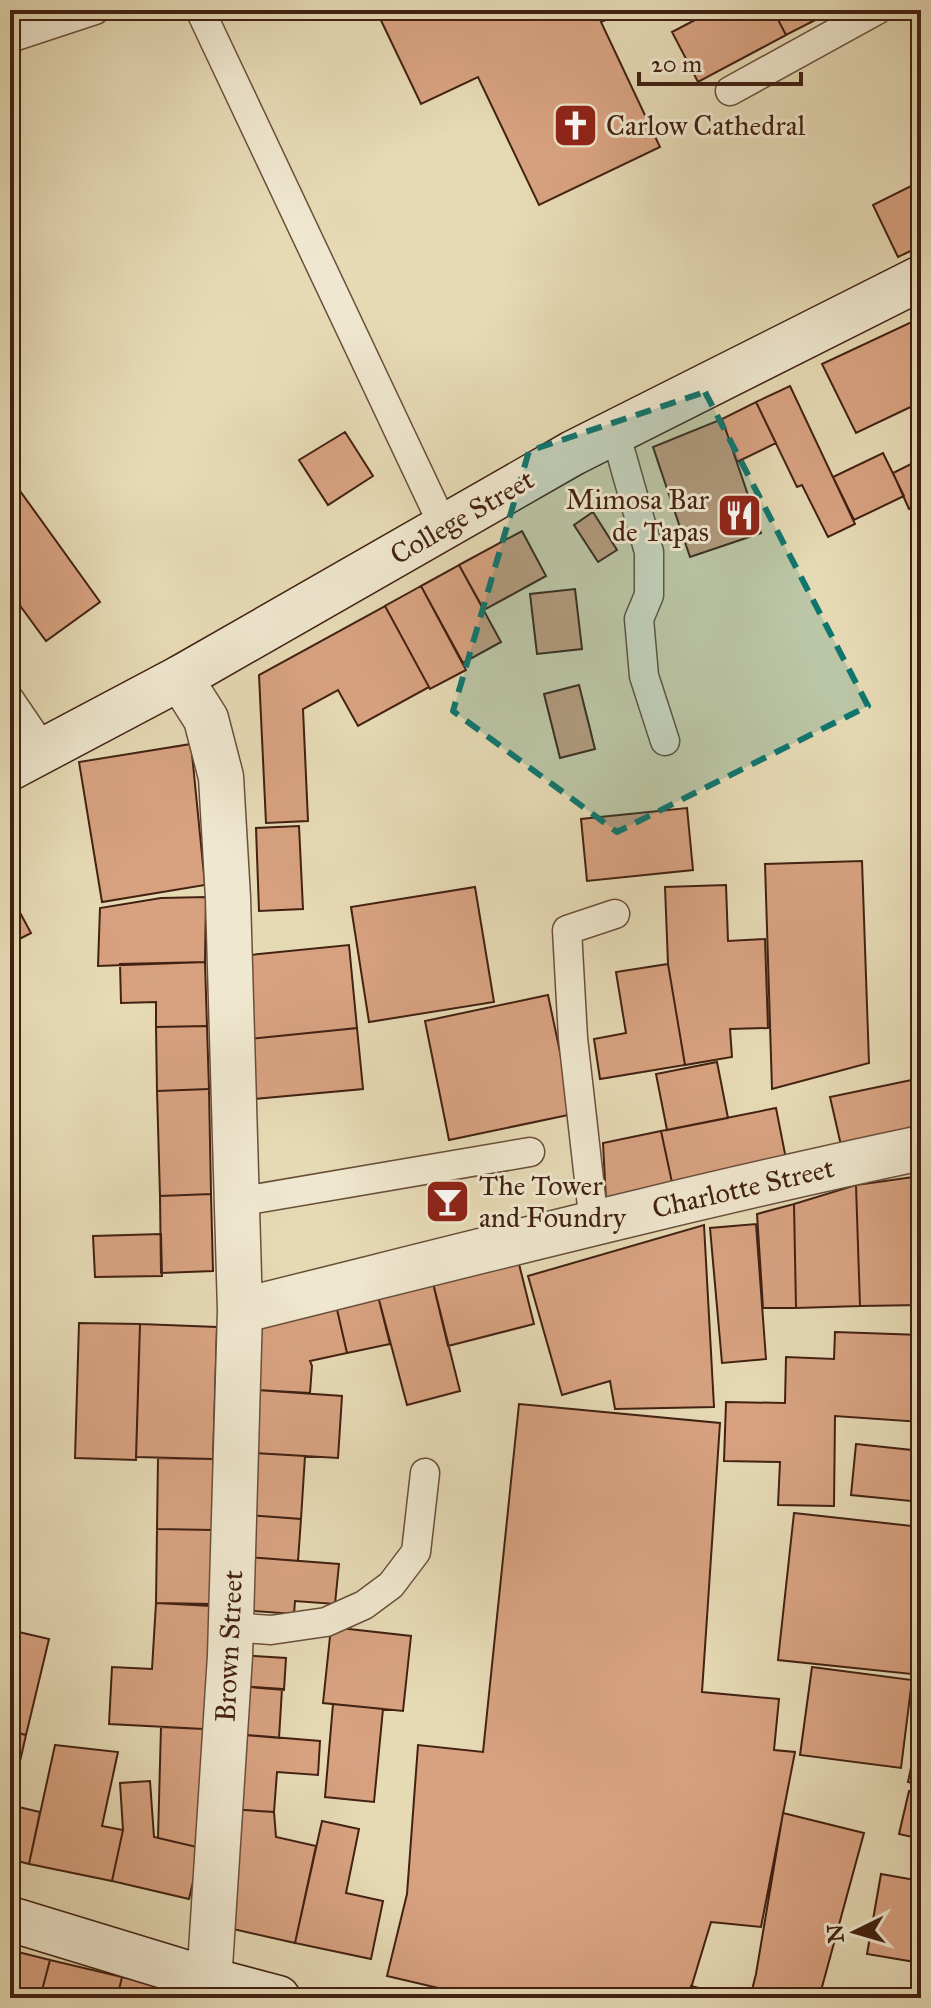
<svg xmlns="http://www.w3.org/2000/svg" width="931" height="2008" font-family="'IM FELL Great Primer',serif">
<style>
.building{fill:#d8a281;stroke:#422112;stroke-width:2}
.lines{fill:none;stroke-linecap:round;stroke-linejoin:round}
.lane-casing{stroke:#6b4f3b;stroke-width:31}
.street-casing{stroke:#6b4f3b;stroke-width:47}
.secondary-casing{stroke:#422112;stroke-width:47}
.lane{stroke:#efe7cf;stroke-width:28}
.street{stroke:#efe7cf;stroke-width:44}
.secondary{stroke:#efe7cf;stroke-width:44}
.marked{fill:#0f766e;fill-opacity:0.2;stroke:#0f766e;stroke-width:6;stroke-dasharray:16 10;stroke-linejoin:round}
.labels{text-anchor:middle;dominant-baseline:central;stroke-width:6;stroke-linejoin:round;paint-order:stroke}
.poi-label{font-size:28px;fill:#422112;stroke:#efe7cf;text-anchor:start}
.street-label{font-size:28px;fill:#422112;stroke:#efe7cf}
</style>
<rect width="100%" height="100%" fill="#e6dab5"/>
<filter id="stains"><feTurbulence type="fractalNoise" baseFrequency=".0025" numOctaves="4"/><feColorMatrix values="0 0 0 0 .2 0 0 0 0 .09 0 0 0 0 .02 0 0 0 .5 -.17"/></filter>
<radialGradient id="worn" r=".72"><stop offset=".6" stop-color="#630" stop-opacity="0"/><stop offset="1" stop-color="#630" stop-opacity=".3"/></radialGradient>
<path class="building" d="M376,10H627L601,22L660,147L539,205L478,77L421,104Z
M714,10H773L786,35L698,82L672,32Z
M773,10H835L786,35Z
M921,181V246L898,257L873,205Z
M918,319L921,325V402L856,433L822,364Z
M790,386L855,524L828,537L802,485L797,487L756,402Z
M756,402L776,443L737,462L722,419Z
M722,419L761,533L690,557L653,447Z
M345,432L373,476L328,505L299,460Z
M883,453L904,496L854,520L833,477Z
M921,459V503L909,509L893,473Z
M10,477L100,602L46,641L10,592Z
M593,512L617,550L598,562L574,525Z
M522,531L546,576L484,610L459,565Z
M459,565L501,642L463,663L421,586Z
M421,586L466,670L430,689L385,606Z
M575,589L582,649L537,654L530,594Z
M385,606L429,687L358,726L338,690L303,709L308,821L266,823L259,675Z
M579,685L595,749L560,758L544,694Z
M191,744L205,885L102,902L79,762Z
M687,808L693,870L587,881L581,819Z
M299,826L303,909L259,911L256,828Z
M862,861L869,1063L772,1089L765,864Z
M726,885L728,941L765,939L768,1028L730,1029L732,1057L685,1065L668,964L665,887Z
M475,887L494,1002L369,1022L351,907Z
M10,894L31,933L10,944Z
M206,897L205,962L98,966L100,908L161,898Z
M349,945L357,1028L248,1039L240,956Z
M205,962L207,1026L156,1027V1002L121,1003L120,964Z
M668,964L685,1065L600,1079L594,1039L626,1033L616,972Z
M548,995L573,1114L449,1140L425,1021Z
M207,1026L209,1089L157,1091L156,1027Z
M357,1028L363,1089L254,1099L248,1039Z
M717,1062L728,1118L667,1130L656,1074Z
M921,1078V1138L843,1154L830,1097Z
M209,1089L211,1194L160,1196L157,1091Z
M776,1108L787,1164L673,1187L661,1131Z
M661,1131L673,1187L606,1200L603,1143Z
M921,1176V1305L860,1306L856,1185Z
M856,1185L860,1306L796,1308L794,1204Z
M211,1194L213,1271L161,1273L160,1196Z
M794,1204L796,1308H763L757,1214Z
M756,1224L766,1359L722,1363L710,1228Z
M704,1225L714,1407L615,1409L610,1381L562,1395L528,1276Z
M161,1234L162,1276L95,1277L93,1236Z
M517,1256L534,1324L448,1346L432,1279Z
M432,1279L460,1391L407,1405L378,1296Z
M378,1296L390,1344L347,1353L336,1305Z
M336,1305L347,1353L310,1361L312,1366L310,1393L257,1390L260,1322Z
M79,1323L140,1324L136,1460L75,1458Z
M140,1324L217,1327L213,1459L136,1457Z
M835,1332L921,1335V1422L835,1416L834,1506L778,1505L780,1462L724,1461L726,1402L785,1403L786,1357L834,1359Z
M257,1390L342,1396L338,1458L253,1453Z
M519,1404L720,1423L702,1692L779,1699L774,1750L795,1752L761,1927L711,1922L688,1998H481L387,1976L407,1894L418,1745L483,1752Z
M856,1444L921,1451V1502L851,1495Z
M253,1453L305,1456L301,1519L249,1515Z
M158,1458L213,1459V1530L157,1529Z
M794,1513L921,1527V1675L778,1660Z
M249,1515L301,1519L298,1561L246,1557Z
M157,1529L213,1530L211,1604L156,1603Z
M246,1557L339,1564L335,1604L295,1601L294,1614L242,1610Z
M156,1603L211,1606L204,1729L109,1724L112,1667L152,1669Z
M331,1627L411,1636L403,1711L323,1703Z
M10,1630L49,1639L26,1735L10,1731Z
M240,1655L286,1658L284,1690L238,1686Z
M812,1667L912,1680L901,1768L800,1755Z
M238,1686L282,1689L279,1738L235,1734Z
M333,1704L383,1709L374,1802L325,1797Z
M161,1727L204,1729L201,1848L158,1838Z
M919,1729L921,1730V1785L908,1782Z
M10,1731L26,1735L15,1783L10,1782Z
M235,1734L320,1741L318,1775L277,1772L274,1812L230,1809Z
M55,1745L118,1752L102,1826L123,1830L112,1881L29,1864Z
M150,1781L154,1837L201,1848L189,1899L112,1881L123,1830L120,1783Z
M909,1791L921,1794V1839L899,1834Z
M10,1805L40,1812L29,1864L10,1859Z
M230,1809L274,1812L276,1837L316,1846L295,1943L233,1929Z
M783,1813L864,1833L819,1998H750L756,1974Z
M322,1821L359,1829L346,1893L383,1901L371,1959L295,1943Z
M881,1874L921,1881V1963L867,1954Z
M10,1950L50,1960L40,1998H10Z
M50,1960L122,1977L117,1998H40Z
M122,1977L188,1993L187,1998H117Z
M691,1986L738,1998H688Z"/>
<g class="lines">
<defs>
<path id="lane" d="M200,10L444,527
M10,38L95,10
M730,91L877,10
M615,432L649,552V595L639,619L644,676L665,741
M10,700L44,750
M237,1202L530,1152
M594,1224L573,1038L567,930L615,914
M231,1627L271,1630L326,1622L364,1605L391,1585L416,1552L425,1473"/>
<path id="street" d="M180,678L206,719L221,777L228,898L240,1311L230,1656L208,1998
M240,1311C466,1255 693,1196 921,1148"/>
<path id="secondary" d="M10,768L180,678L573,453L921,278
M10,1919L210,1980L278,1998"/>
</defs>
<use href="#lane" class="lane-casing"/>
<use href="#street" class="street-casing"/>
<use href="#secondary" class="secondary-casing"/>
<use href="#lane" class="lane"/>
<use href="#street" class="street"/>
<use href="#secondary" class="secondary"/>
</g>
<path class="marked" d="M705,392L868,706L617,832L453,711L529,451Z"/>
<defs>
<symbol id="church-square" viewBox="-11 -11 22 22"><rect x="-9" y="-9" width="18" height="18" rx="4" fill="#8f2418" stroke="#efe7cf"/><path d="M-1.2-6h2.4v3.5h3.3v2.4h-3.3V6h-2.4V-.1h-3.3v-2.4h3.3Z" fill="#fff"/></symbol>
<symbol id="restaurant-square" viewBox="-11 -11 22 22"><rect x="-9" y="-9" width="18" height="18" rx="4" fill="#8f2418" stroke="#efe7cf"/><path d="M-5-6h1v4h1v-4h1v4h1v-4h1v5L-1.5 .5V6h-2V.5L-5-1ZM5-6V6H3V1.5H1.5Q1.5-4 5-6Z" fill="#fff"/></symbol>
<symbol id="bar-square" viewBox="-11 -11 22 22"><rect x="-9" y="-9" width="18" height="18" rx="4" fill="#8f2418" stroke="#efe7cf"/><path d="M-6-5H6L.8 .8V4.5H3.5V6h-7V4.5H-.8V.8Z" fill="#fff"/></symbol>
</defs>
<g fill-rule="evenodd">
<use href="#church-square" x="550" y="100" width="51" height="51"/>
<use href="#restaurant-square" x="714" y="490" width="51" height="51"/>
<use href="#bar-square" x="422" y="1176" width="51" height="51"/>
</g>
<g class="labels">
<g class="poi-label">
<text x="606" y="125">Carlow Cathedral</text>
<text x="709" y="499" text-anchor="end">Mimosa Bar<tspan x="709" dy="32">de Tapas</tspan></text>
<text x="479" y="1185">The Tower<tspan x="479" dy="32">and Foundry</tspan></text>
</g>
<g class="street-label">
<text transform="translate(462 517) rotate(-30)">College Street</text>
<text transform="translate(743 1188) rotate(-13)">Charlotte Street</text>
<text transform="translate(229 1646) rotate(-87)">Brown Street</text>
</g>
</g>
<rect width="931" height="2008" fill="none" stroke="#e6dab5" stroke-width="40"/>
<rect x="12" y="12" width="907" height="1984" fill="none" stroke="#422112" stroke-width="4"/>
<rect x="20" y="20" width="891" height="1968" fill="none" stroke="#422112" stroke-width="2"/>
<g transform="translate(855 1932) rotate(265)" stroke="#efe7cf" stroke-width="6" paint-order="stroke">
<path d="M0-6L14 30L0 20L-14 30Z" fill="#422112"/>
<text y="-12" font-size="22" font-weight="bold" text-anchor="middle" fill="#422112">N</text>
</g>
<path d="M639 72v12h162v-12" fill="none" stroke="#422112" stroke-width="4"/>
<text x="651" y="72" font-size="24" fill="#422112" stroke="#efe7cf" stroke-width="6" paint-order="stroke">20 m</text>
<rect width="100%" height="100%" filter="url(#stains)"/>
<rect width="100%" height="100%" fill="url(#worn)"/>
</svg>
